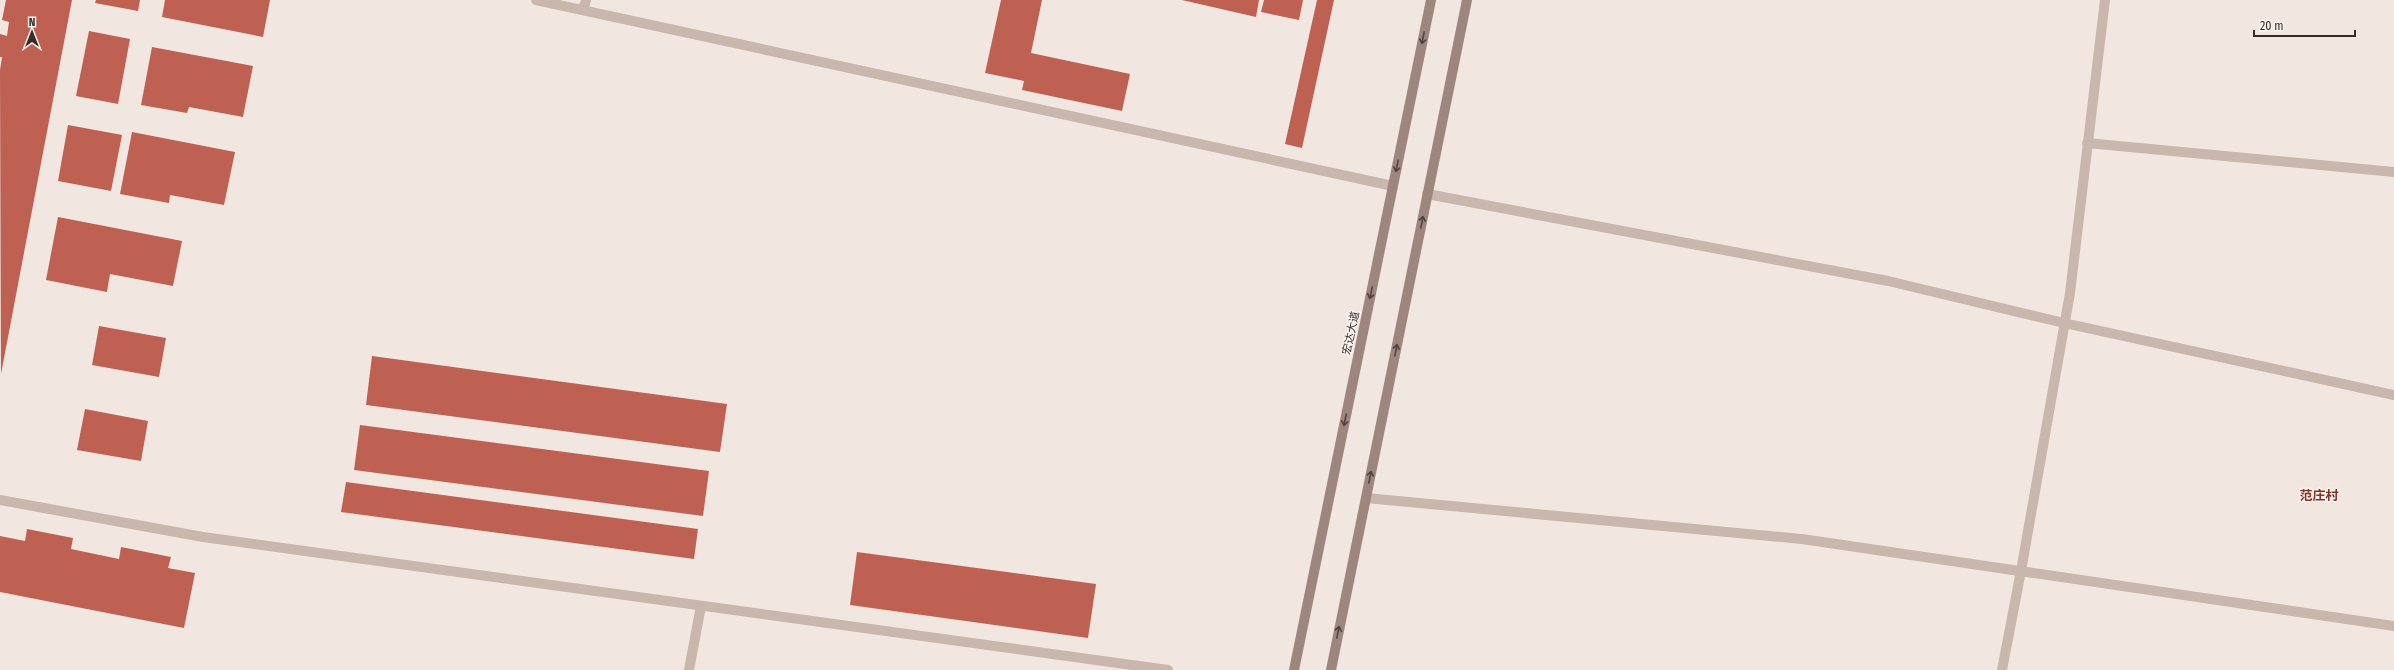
<svg xmlns="http://www.w3.org/2000/svg" width="2394" height="670" font-family="'Fira Sans Condensed','Noto Sans SC',sans-serif">
<style>
.building{fill:#be6052}
.lines{fill:none;stroke-linecap:round;stroke-linejoin:round}
.service{stroke:#c9b6ac;stroke-width:10}
.minor{stroke:#c9b6ac;stroke-width:10}
.secondary{stroke:#9d867e;stroke-width:10}
.oneway{stroke:#514340}
.labels{text-anchor:middle;dominant-baseline:central;stroke-width:3;stroke-linejoin:round;paint-order:stroke}
.street-label{font-size:11px;fill:#382d2b;stroke:#f9f2ec}
.quarter-label{font-size:13px;font-weight:bold;fill:#813429;stroke:#f9f2ec}
</style>
<rect width="100%" height="100%" fill="#f2e7e0"/>
<path class="building" d="M6,0H72L1,374L0,70L2,57H0V34L7,36L9,22L2,20Z
M96,0H140L138,11L95,3Z
M165,0H270L263,37L162,17Z
M1001,0H1042L1031,53L1130,74L1122,111L1022,90L1024,81L985,73Z
M1182,0H1259L1256,17Z
M1264,0H1303L1299,20L1261,12Z
M1317,0H1334L1302,148L1285,144Z
M89,31L130,39L118,104L76,96Z
M152,47L253,66L243,117L189,107L187,113L141,105Z
M68,125L122,135L111,191L58,181Z
M132,132L235,152L224,205L170,195L169,203L120,194Z
M58,217L182,241L173,286L110,274L107,292L46,280Z
M99,326L166,338L159,377L92,365Z
M372,356L727,404L720,452L366,405Z
M85,409L148,421L141,461L77,450Z
M360,425L709,471L703,516L354,470Z
M346,482L698,529L694,559L341,512Z
M27,529L73,538L71,549L119,559L121,547L171,557L168,568L195,573L184,628L0,592V536L25,541Z
M857,552L1096,584L1088,638L850,605Z"/>
<g class="lines">
<path class="service" d="M583,10L586,0"/>
<path class="minor" d="M536,0L1393,186
M2087,143L2394,172
M1427,194L1888,281L2064,323L2394,395
M1366,498L1802,539L2394,626
M0,500L203,537L1168,670
M689,670L701,606
M2002,670L2021,571L2070,293L2105,0"/>
<path class="secondary" d="M1294,670L1431,0
M1331,670L1467,0"/>
</g>
<defs><path id="oneway-shaft" d="M-6 0H5M1.5-3L5.5 0L1.5 3" fill="none" stroke-width="1.6" stroke-linecap="round" stroke-linejoin="round"/></defs>
<g class="oneway">
<use href="#oneway-shaft" transform="translate(1423 38) rotate(101)"/>
<use href="#oneway-shaft" transform="translate(1397 166) rotate(101)"/>
<use href="#oneway-shaft" transform="translate(1422 222) rotate(-79)"/>
<use href="#oneway-shaft" transform="translate(1371 293) rotate(102)"/>
<use href="#oneway-shaft" transform="translate(1396 350) rotate(-79)"/>
<use href="#oneway-shaft" transform="translate(1345 420) rotate(102)"/>
<use href="#oneway-shaft" transform="translate(1370 477) rotate(-79)"/>
<use href="#oneway-shaft" transform="translate(1338 632) rotate(-79)"/>
</g>
<g class="labels">
<g class="street-label">
<text transform="translate(1351 333) rotate(-78)">宏达大道</text>
</g>
<g class="quarter-label">
<text x="2319" y="495">范庄村</text>
</g>
</g>
<g transform="translate(32 32)" stroke="#f9f2ec" stroke-width="3" paint-order="stroke">
<path d="M0-3L7 15L0 10L-7 15Z" fill="#382d2b"/>
<text y="-6" font-size="11" font-weight="bold" text-anchor="middle" fill="#382d2b">N</text>
</g>
<path d="M2254 30v6h101v-6" fill="none" stroke="#382d2b" stroke-width="2"/>
<text x="2260" y="30" font-size="12" fill="#382d2b" stroke="#f9f2ec" stroke-width="3" paint-order="stroke">20 m</text>
</svg>
